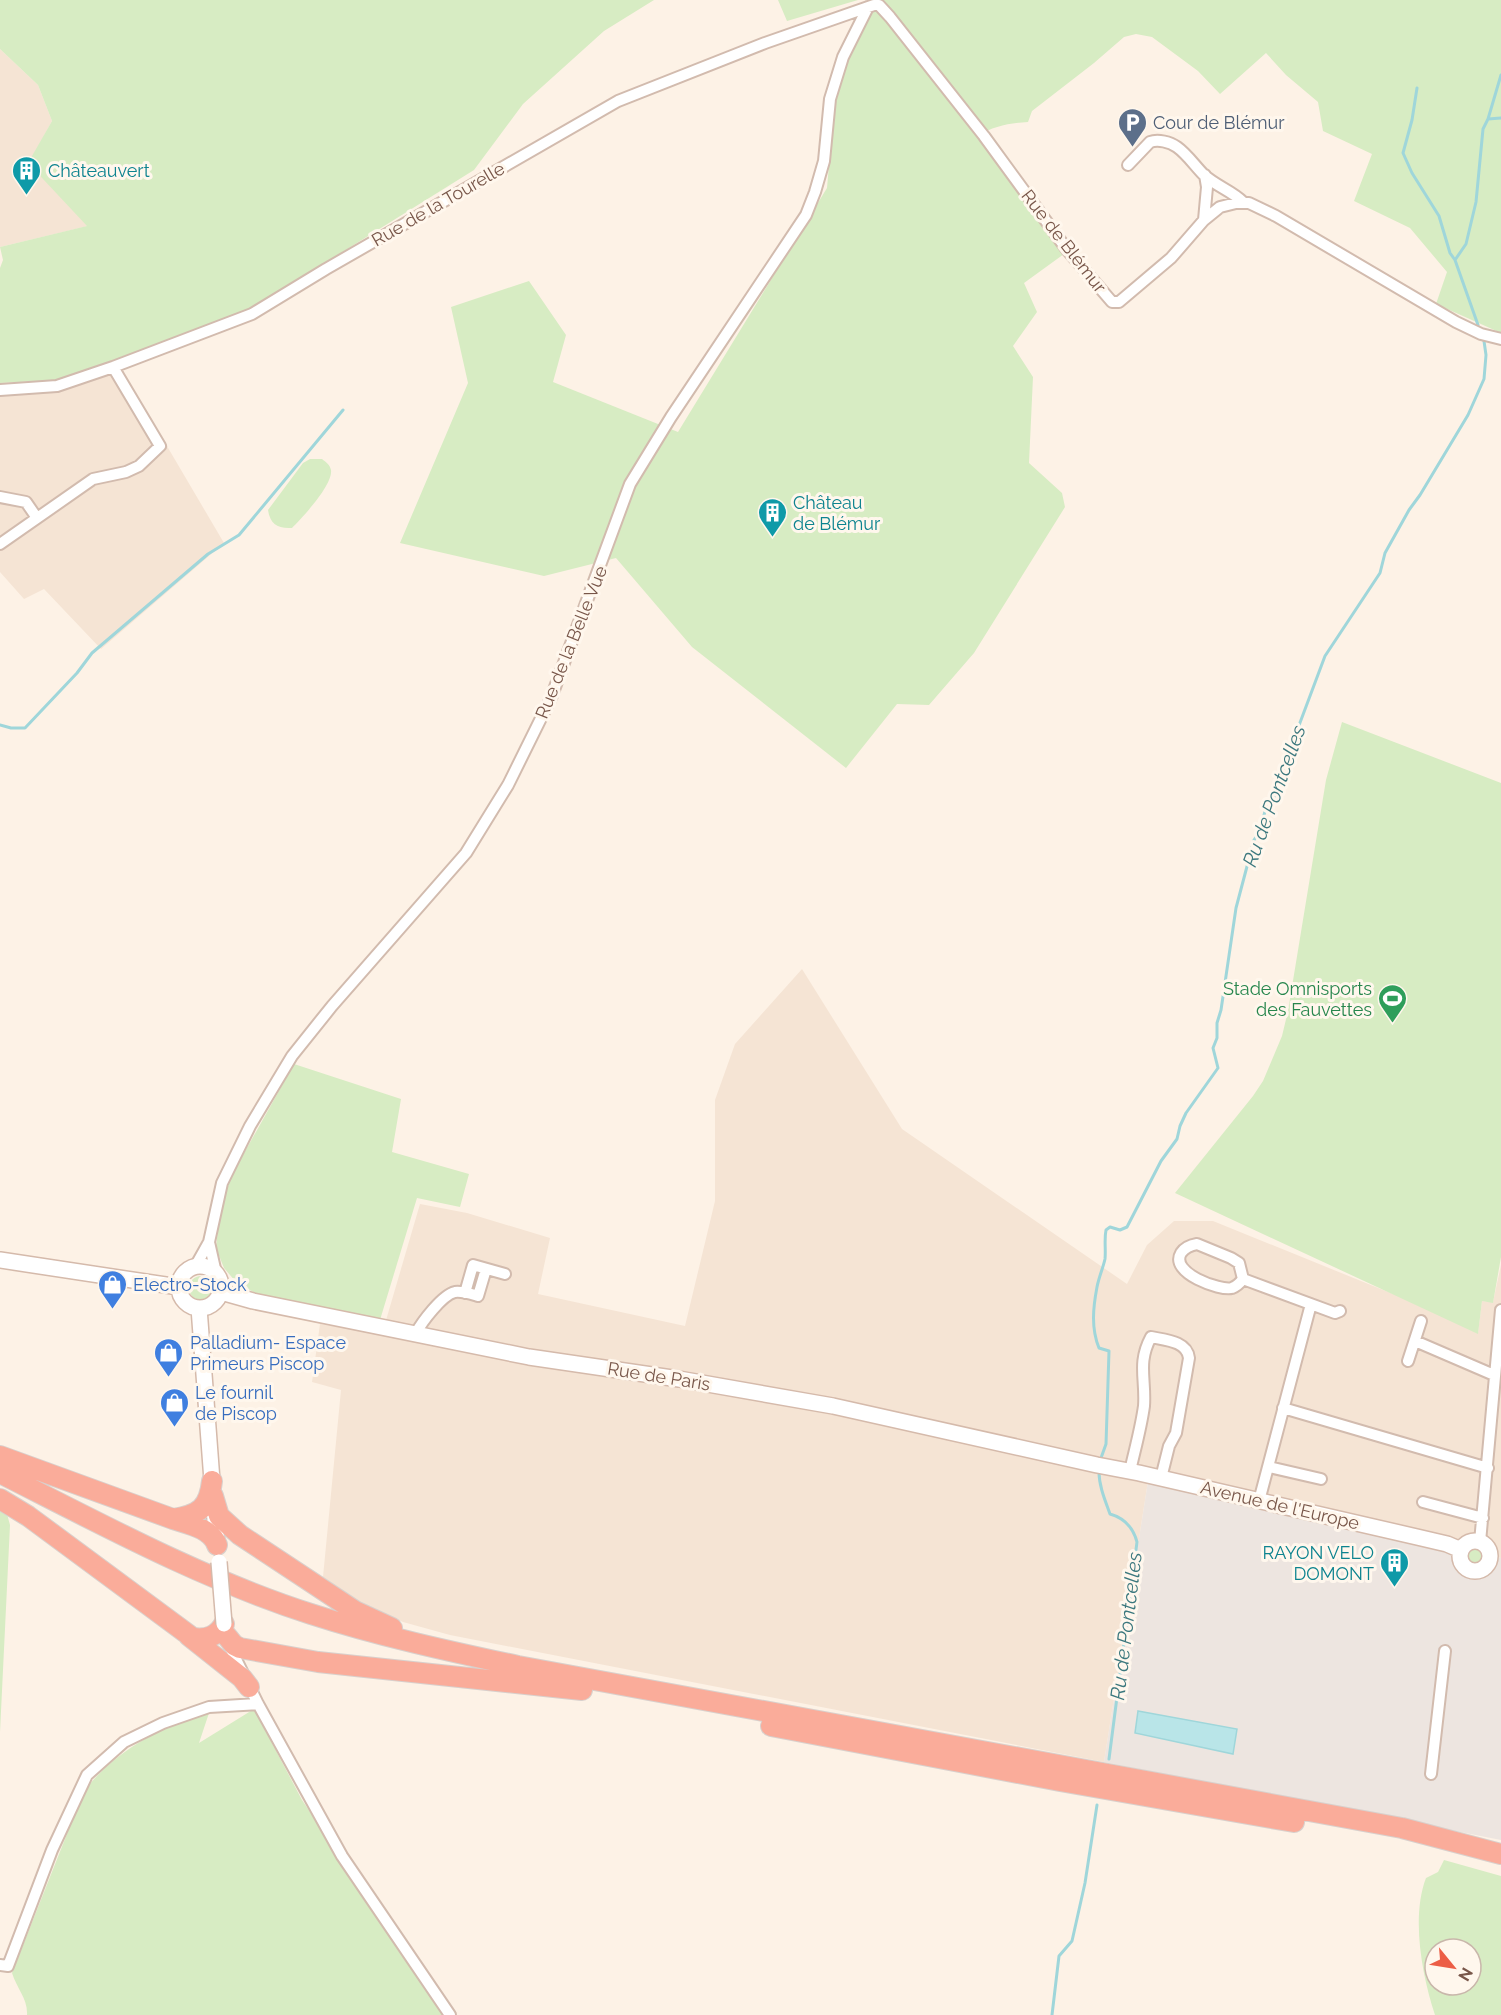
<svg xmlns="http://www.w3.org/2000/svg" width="1501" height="2015" font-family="Raleway,sans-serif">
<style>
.residential{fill:#f5e4d4}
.industrial{fill:#ede5e0}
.green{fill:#d7ecc3;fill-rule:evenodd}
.water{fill:#b9e5e8;stroke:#9fd6da;stroke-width:1.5}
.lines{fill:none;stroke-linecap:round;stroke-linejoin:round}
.stream{stroke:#9fd6da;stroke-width:3}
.street-casing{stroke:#d2bbae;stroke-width:14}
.secondary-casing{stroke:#d5baab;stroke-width:18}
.highway-casing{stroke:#d9d0cc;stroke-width:22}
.street{stroke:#fff;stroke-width:10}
.secondary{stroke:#fff;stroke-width:15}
.highway{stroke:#faac9a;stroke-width:20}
.secondary-bridge-casing{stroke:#d5baab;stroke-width:18;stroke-linecap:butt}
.secondary-bridge{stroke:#fff;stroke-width:15}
.labels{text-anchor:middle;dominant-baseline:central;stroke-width:6;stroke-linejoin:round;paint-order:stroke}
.service-label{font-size:18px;fill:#4e5e75;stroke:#fff7ed;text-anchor:start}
.culture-label{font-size:18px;fill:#0d838f;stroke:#fff7ed;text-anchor:start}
.street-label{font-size:18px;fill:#785649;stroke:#fff7ed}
.leisure-label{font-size:18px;fill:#27864d;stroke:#fff7ed;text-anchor:end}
.shop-label{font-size:18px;fill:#366cbe;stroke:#fff7ed;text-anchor:start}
.water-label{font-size:20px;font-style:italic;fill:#3c787e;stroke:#fff7ed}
</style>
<rect width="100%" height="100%" fill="#fdf2e6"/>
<path class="residential" d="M0,49L38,85L52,121L29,163L88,226L0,247Z
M117,357L124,373L224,543L101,649L44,589L24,599L0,572V383L59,380Z
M802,969L902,1129L1127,1284L1147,1245L1174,1221H1213L1398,1296L1478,1333L1482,1301L1493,1302L1501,1265V1558L1148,1481L1104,1762L450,1635L403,1622L363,1604L323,1577L341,1390L312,1382L320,1324L382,1334L420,1204L467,1213L550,1238L538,1294L685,1326L715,1201V1100L735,1044Z"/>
<path class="industrial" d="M1148,1481L1501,1558V1840L1104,1762Z"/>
<path class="green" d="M0,0H654L604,31L523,104L474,170L251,309L59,380L0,383V268L3,260L0,247L87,226L28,163L52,121L38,85L0,49Z
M778,0H858L787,21Z
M868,0H1501V333L1436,304L1447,272L1410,228L1354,201L1372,154L1323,131L1318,102L1286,75L1266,53L1220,94L1198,71L1152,37L1136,34L1124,37L1094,63L1032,111L1028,122C1011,123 993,126 978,136L1064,254L1024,283L1037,312L1013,346L1033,377L1029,463L1062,493L1065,507L974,653L929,705L897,704L846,768L692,647L616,558L544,576L400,543L468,383L451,307L529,281L566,335L553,382L678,432L827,188L834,107L847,61L870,14Z
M310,459H322C326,462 330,465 331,470C333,485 302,518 292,528C278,529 270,524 268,510L303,463Z
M1342,722L1501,783V1257L1493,1303L1482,1301L1478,1334L1175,1193L1253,1096L1263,1081L1282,1036L1288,1011L1326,780Z
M294,1064L401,1099L392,1152L469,1174L460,1207L417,1198L380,1320L255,1293L236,1282L224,1268L216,1248L219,1219L229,1180Z
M189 1288a12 12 0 1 1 24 0a12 12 0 1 1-24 0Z
M0,1510L7,1514L10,1525L0,1732Z
M1466 1556a9 9 0 1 1 18 0a9 9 0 1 1-18 0Z
M254,1709L302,1800L446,2015H27C28,1999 17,1989 12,1973L84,1791C114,1752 162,1725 209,1713L199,1743Z
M1444,1860L1501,1876V2015H1435C1422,1976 1411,1917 1426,1878L1438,1872ZM1435,1949H1471V1985H1435Z"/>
<path class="water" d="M1138,1711L1237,1729L1233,1754L1135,1733Z"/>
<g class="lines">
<path class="stream" d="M1417,88L1412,120L1403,153L1412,173L1439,216L1450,253L1455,260
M1488,119L1501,75
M1478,325L1455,260L1466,244L1476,202L1483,129L1488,119L1501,118
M0,725L11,728H25L77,673L92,653L208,554L239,535L343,410
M1101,1458L1106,1444L1109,1351L1099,1348C1091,1328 1093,1308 1097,1287C1099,1277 1103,1268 1105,1259C1106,1249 1104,1240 1106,1230L1110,1227L1120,1230L1127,1227L1161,1161L1177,1139L1180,1126L1186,1113L1218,1068L1213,1048L1217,1038V1023L1221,1010L1236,908L1254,840L1260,831L1265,811L1273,800L1286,760L1325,656L1380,573L1385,553L1409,510L1420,495L1468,415L1484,379L1486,355L1484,341
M1099,1472C1099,1486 1105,1500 1110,1514C1124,1518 1133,1527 1137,1542L1109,1759
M1052,2015L1059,1956L1072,1941L1085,1883L1097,1805"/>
<defs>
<path id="street" d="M1128,165L1150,142C1158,139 1170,142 1177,147C1187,154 1195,166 1204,175C1216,186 1232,191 1243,202
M1204,220L1207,187L1205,175
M0,390L57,386L113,367L252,314L326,269L618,101L765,43L874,5H879L890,17L984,136L1068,251L1112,302H1119L1171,258L1204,220L1220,207L1236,203H1249L1276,216L1456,322L1481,334L1501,339
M0,497L26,502L37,518
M0,544L93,479L126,472L139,466L160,446L113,367
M209,1242L216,1273
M1197,1244L1231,1258L1239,1263L1243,1279C1240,1283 1237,1286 1232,1288C1220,1291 1169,1273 1181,1253C1185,1247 1191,1245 1197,1244Z
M195,1267L209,1242L222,1183L250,1126L292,1056L332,1006L466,853L508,785L551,698L630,484L671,417L806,215L815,192L824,161L830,99L843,57L868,7
M1243,1279L1335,1313L1340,1311
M465,1293L473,1265L505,1274
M416,1333C422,1322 442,1295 455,1292C462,1291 471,1294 478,1296L486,1269
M1415,1341L1494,1375
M1408,1361L1421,1321
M1283,1408L1488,1468
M1269,1467L1321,1479
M1130,1471C1135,1449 1141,1428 1144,1406C1146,1379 1137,1363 1151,1337C1165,1340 1187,1341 1189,1358L1176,1433L1169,1446L1161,1478
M1259,1501L1311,1304
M1423,1502L1483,1518
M1480,1542L1501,1310
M228,1643L258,1704L342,1856L450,2015
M1431,1774L1445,1651
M0,1965L8,1966L52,1850L87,1775L124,1742L163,1723L209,1707L258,1704"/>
<path id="secondary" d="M0,1260L179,1287
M179 1287a21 21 0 1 1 42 0a21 21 0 1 1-42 0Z
M221,1292L253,1301L529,1357L679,1379L833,1406L1097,1465L1139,1473L1417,1537L1447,1544L1461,1550
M199,1308L217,1547
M1460 1556a15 15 0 1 1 30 0a15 15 0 1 1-30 0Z"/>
<path id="highway" d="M0,1456L173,1519C199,1515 209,1508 212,1481
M0,1473C101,1524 202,1579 311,1614C379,1636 448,1651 518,1666L1402,1828L1501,1854
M213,1496L219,1516L240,1535L355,1611L392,1628
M0,1499L28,1516L193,1638C207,1640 217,1636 224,1624
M173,1519C188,1524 211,1528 217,1545
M225,1634L234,1645L240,1648L318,1662L582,1690
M189,1636L242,1678L249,1687
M771,1726L1060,1781L1294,1822"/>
</defs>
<use href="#street" class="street-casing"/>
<use href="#secondary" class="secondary-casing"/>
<use href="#highway" class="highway-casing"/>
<use href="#street" class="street"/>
<use href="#secondary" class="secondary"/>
<use href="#highway" class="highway"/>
<defs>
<path id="secondary-bridge" d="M219,1562L224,1624"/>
</defs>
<use href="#secondary-bridge" class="secondary-bridge-casing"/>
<use href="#secondary-bridge" class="secondary-bridge"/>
</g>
<defs>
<symbol id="parking-pin" viewBox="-11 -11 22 30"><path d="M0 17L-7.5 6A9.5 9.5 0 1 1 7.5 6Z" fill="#5c6f8a" stroke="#fff7ed"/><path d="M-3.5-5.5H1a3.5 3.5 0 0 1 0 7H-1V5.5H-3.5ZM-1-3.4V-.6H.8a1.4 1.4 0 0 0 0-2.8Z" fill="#fff"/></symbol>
<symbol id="building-pin" viewBox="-11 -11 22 30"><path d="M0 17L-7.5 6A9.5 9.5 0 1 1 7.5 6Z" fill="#0f9aa8" stroke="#fff7ed"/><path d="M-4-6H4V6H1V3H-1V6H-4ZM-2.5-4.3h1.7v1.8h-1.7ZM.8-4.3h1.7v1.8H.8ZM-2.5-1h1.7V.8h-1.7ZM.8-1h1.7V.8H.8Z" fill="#fff"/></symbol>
<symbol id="stadium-pin" viewBox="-11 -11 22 30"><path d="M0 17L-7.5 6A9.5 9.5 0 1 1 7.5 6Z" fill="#2e9e5b" stroke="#fff7ed"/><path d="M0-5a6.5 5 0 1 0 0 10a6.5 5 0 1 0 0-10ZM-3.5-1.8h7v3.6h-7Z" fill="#fff"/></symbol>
<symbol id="shop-pin" viewBox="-11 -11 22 30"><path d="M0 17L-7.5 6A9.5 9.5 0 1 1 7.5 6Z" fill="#3f7fe0" stroke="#fff7ed"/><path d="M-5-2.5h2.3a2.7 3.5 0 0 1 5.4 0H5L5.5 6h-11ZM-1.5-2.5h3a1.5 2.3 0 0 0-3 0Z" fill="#fff"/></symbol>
</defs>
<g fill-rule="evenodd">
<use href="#parking-pin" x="1116" y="106" width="33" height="45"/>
<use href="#building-pin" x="10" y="154" width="33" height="45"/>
<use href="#building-pin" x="756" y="496" width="33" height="45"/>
<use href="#stadium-pin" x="1376" y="982" width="33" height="45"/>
<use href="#shop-pin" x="96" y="1268" width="33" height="45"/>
<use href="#shop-pin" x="152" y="1336" width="33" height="45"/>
<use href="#shop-pin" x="158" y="1386" width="33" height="45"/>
<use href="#building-pin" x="1378" y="1546" width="33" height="45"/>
</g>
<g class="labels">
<g class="service-label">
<text x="1153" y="122">Cour de Blémur</text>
</g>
<g class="culture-label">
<text x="48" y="170">Châteauvert</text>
<text x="793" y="502">Château<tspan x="793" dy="21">de Blémur</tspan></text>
<text x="1374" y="1552" text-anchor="end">RAYON VELO<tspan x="1374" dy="21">DOMONT</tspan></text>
</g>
<g class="street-label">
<text transform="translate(438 204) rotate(-30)">Rue de la Tourelle</text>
<text transform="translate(1064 241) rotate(52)">Rue de Blémur</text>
<text transform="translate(571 642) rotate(-68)">Rue de la Belle Vue</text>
<text transform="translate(659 1376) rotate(9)">Rue de Paris</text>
<text transform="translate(1280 1505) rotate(13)">Avenue de l'Europe</text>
</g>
<g class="leisure-label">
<text x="1372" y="988">Stade Omnisports<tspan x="1372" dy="21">des Fauvettes</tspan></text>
</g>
<g class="shop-label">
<text x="133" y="1284">Electro-Stock</text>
<text x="190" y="1342">Palladium- Espace<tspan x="190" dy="21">Primeurs Piscop</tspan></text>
<text x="195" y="1392">Le fournil<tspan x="195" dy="21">de Piscop</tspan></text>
</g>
<g class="water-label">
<text transform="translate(1274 796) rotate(-70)">Ru de Pontcelles</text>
<text transform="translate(1126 1626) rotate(-83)">Ru de Pontcelles</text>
</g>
</g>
<g transform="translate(1453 1967) rotate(120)"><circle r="28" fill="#fff7ed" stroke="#c9b7ab" stroke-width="1.5"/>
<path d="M0-4.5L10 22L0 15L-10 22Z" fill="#ec5e46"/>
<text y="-9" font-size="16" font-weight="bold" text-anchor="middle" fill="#785649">N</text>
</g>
</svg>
